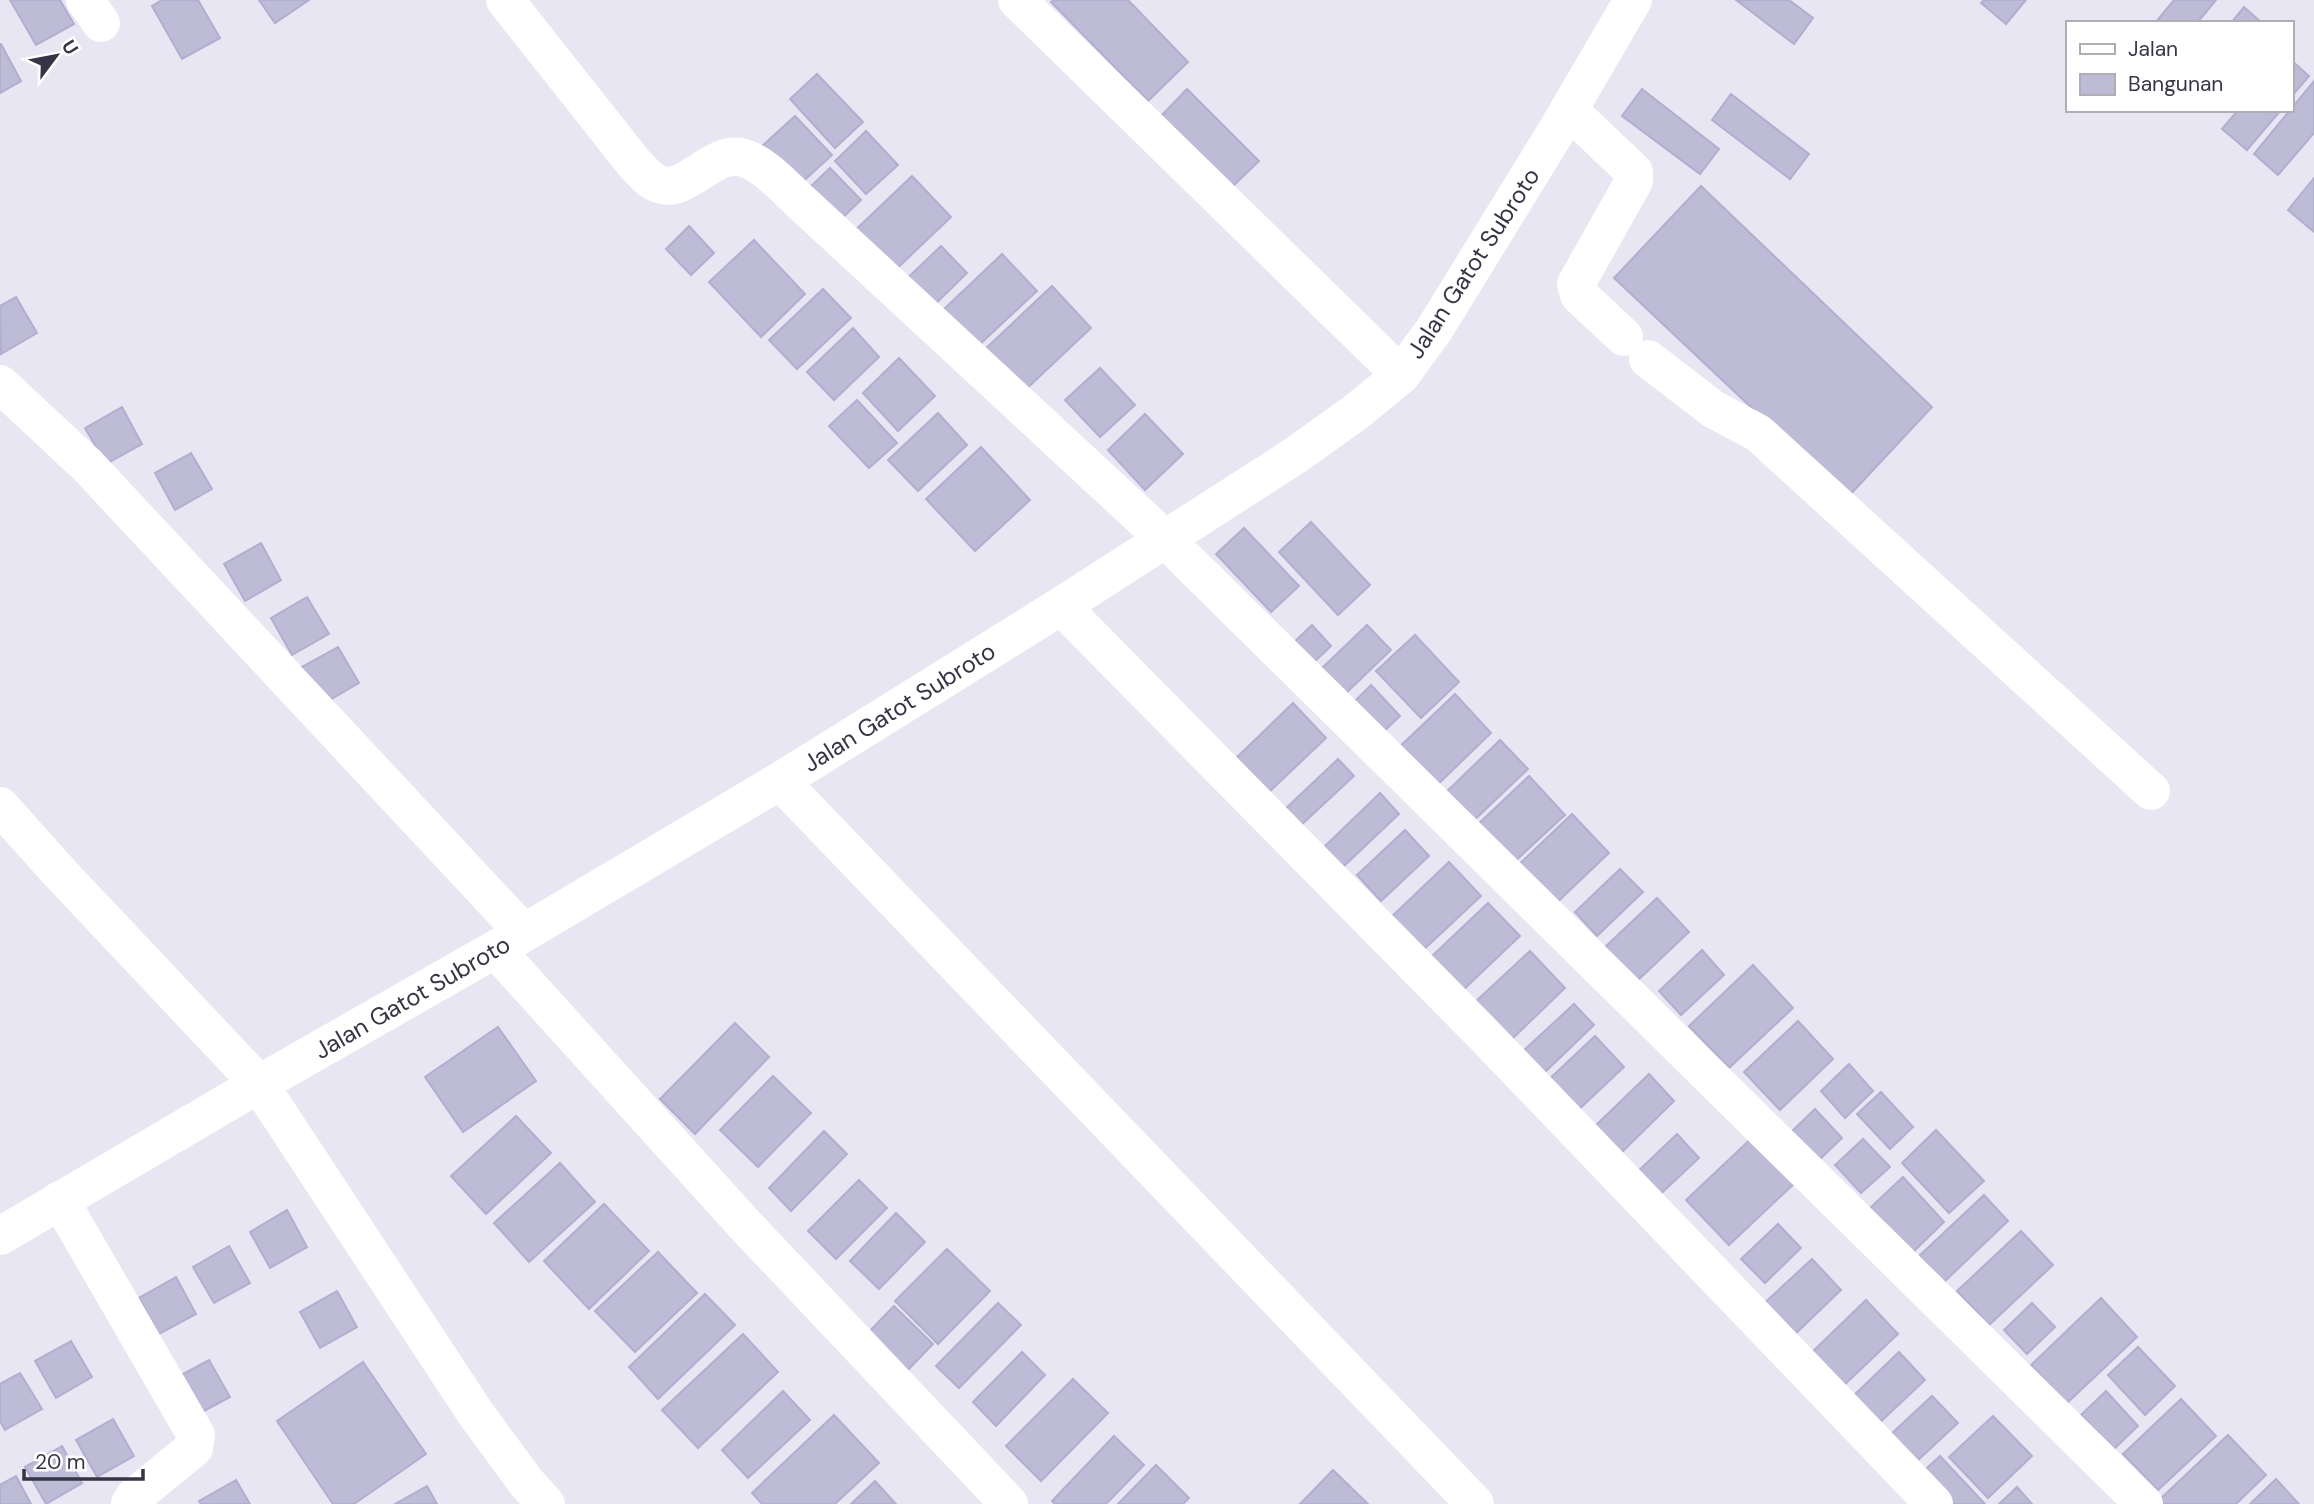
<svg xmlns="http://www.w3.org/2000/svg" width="2314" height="1504" font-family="'DM Sans',sans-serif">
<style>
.building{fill:#bdbbd5;stroke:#b1aecf;stroke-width:2}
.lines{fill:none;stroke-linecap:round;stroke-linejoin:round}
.minor{stroke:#fff;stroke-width:38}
.labels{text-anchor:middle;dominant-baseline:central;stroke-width:5;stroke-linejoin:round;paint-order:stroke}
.street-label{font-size:24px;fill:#363546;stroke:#fff}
</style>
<rect width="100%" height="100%" fill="#e8e6f3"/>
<path class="building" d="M10,0H60L74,24L36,45Z
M162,0H198L220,38L182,59L152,6Z
M259,0H309L275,23Z
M1054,0H1128L1188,62L1148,101L1051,2Z
M1736,0H1789L1813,18L1794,44Z
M1984,0H2026L2006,24L1981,3Z
M2174,0H2216L2197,23H2155Z
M2244,7L2262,23H2231Z
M1,44L21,81L0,93V44Z
M2291,60L2309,76L2291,97Z
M817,74L863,122L835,148L790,99Z
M2314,81V133L2278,175L2254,154Z
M1187,89L1259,161L1231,188L1160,117Z
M1642,89L1719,149L1700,174L1622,116Z
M1731,94L1809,154L1790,179L1712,120Z
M2238,110H2281L2247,150L2222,129Z
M795,116L832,155L798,186L761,147Z
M866,131L898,165L866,194L835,161Z
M830,168L861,200L837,223L807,190Z
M912,176L951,217L887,278L848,237Z
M2314,178V232L2288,210Z
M1701,186L1932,407L1847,498L1614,278Z
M689,226L714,253L691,275L666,249Z
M754,240L805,294L761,337L709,282Z
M941,246L967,273L924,315L898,287Z
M1002,254L1037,291L978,346L943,310Z
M1052,286L1091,328L1022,393L983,351Z
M823,289L851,318L797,369L769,340Z
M16,297L37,333L1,354L0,306Z
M853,328L879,357L834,400L807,372Z
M899,358L935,396L898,431L863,393Z
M1100,368L1135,405L1100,437L1065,400Z
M857,400L897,443L869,468L829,426Z
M122,407L142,444L106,464L85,428Z
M938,413L967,445L918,491L888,460Z
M1145,414L1183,454L1145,490L1108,450Z
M981,447L1030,500L975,551L926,499Z
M191,453L212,489L175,510L155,473Z
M1311,522L1370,585L1338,615L1279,552Z
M1244,528L1299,586L1271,612L1216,554Z
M261,543L281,580L245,601L224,564Z
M307,597L329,634L292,655L271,618Z
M1312,625L1331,646L1309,667L1290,646Z
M1367,625L1391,650L1346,693L1322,668Z
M1415,635L1459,682L1421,718L1376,671Z
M338,647L359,683L323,704L302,667Z
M1371,685L1400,716L1376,739L1348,708Z
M1455,694L1491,733L1432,790L1395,751Z
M1293,703L1326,738L1267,794L1235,759Z
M1500,740L1528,769L1468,826L1441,797Z
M1338,759L1354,776L1299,827L1284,810Z
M1529,776L1565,815L1512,864L1476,826Z
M1380,793L1399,814L1343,867L1324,847Z
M1572,814L1609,853L1550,909L1513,870Z
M1405,830L1429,856L1381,901L1357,875Z
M1449,862L1481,896L1419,954L1388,920Z
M1620,869L1643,892L1597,936L1575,912Z
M1657,898L1689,932L1637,981L1605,947Z
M1488,903L1520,936L1462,991L1431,957Z
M1702,950L1724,975L1681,1015L1659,991Z
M1530,951L1565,988L1511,1040L1475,1002Z
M1753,965L1793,1008L1729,1068L1689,1026Z
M1574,1004L1594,1025L1543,1074L1522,1052Z
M1798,1021L1833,1059L1780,1110L1744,1072Z
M735,1023L769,1057L695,1134L660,1099Z
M498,1027L536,1081L463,1132L425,1077Z
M1595,1036L1624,1067L1573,1115L1544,1084Z
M1849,1064L1873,1091L1845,1118L1821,1091Z
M1649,1074L1674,1101L1620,1154L1595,1126Z
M773,1076L811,1113L758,1167L720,1130Z
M1881,1092L1913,1127L1890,1149L1857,1114Z
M1815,1109L1842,1138L1817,1162L1790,1133Z
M516,1116L551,1153L486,1214L451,1176Z
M1936,1130L1984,1181L1949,1213L1902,1163Z
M824,1131L847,1154L791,1211L769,1188Z
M1677,1134L1699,1158L1653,1201L1632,1177Z
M1755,1135L1797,1181L1729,1245L1686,1200Z
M1863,1139L1890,1167L1861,1193L1835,1165Z
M560,1163L595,1202L529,1262L494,1223Z
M1903,1177L1944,1222L1912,1253L1870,1208Z
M859,1180L887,1208L836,1259L808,1231Z
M1984,1195L2008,1221L1944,1282L1919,1256Z
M604,1204L649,1251L589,1309L544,1261Z
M287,1210L307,1247L270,1268L250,1232Z
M896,1213L925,1242L879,1289L850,1261Z
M1778,1224L1801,1248L1765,1283L1741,1259Z
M2021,1231L2053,1265L1989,1325L1957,1291Z
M229,1246L250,1283L214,1303L193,1267Z
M947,1249L990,1291L938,1344L895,1301Z
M658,1252L697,1293L635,1352L595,1311Z
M1812,1259L1841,1290L1788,1341L1758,1309Z
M176,1277L196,1314L159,1334L139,1298Z
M337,1291L357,1327L320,1348L300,1312Z
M705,1294L735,1325L658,1399L629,1367Z
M2101,1298L2137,1337L2067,1403L2031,1365Z
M1866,1300L1898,1334L1841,1388L1810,1354Z
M998,1303L1021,1325L959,1388L936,1366Z
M2032,1303L2055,1327L2027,1354L2004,1330Z
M894,1306L933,1344L903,1375L864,1337Z
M743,1334L778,1372L698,1448L662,1410Z
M71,1341L92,1377L56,1398L35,1361Z
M2138,1347L2175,1386L2145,1415L2108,1375Z
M1022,1352L1045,1375L996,1426L973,1402Z
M1899,1352L1925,1380L1875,1427L1849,1400Z
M209,1360L230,1397L193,1417L172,1380Z
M363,1362L426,1454L354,1504H333L277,1421Z
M20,1373L42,1409L5,1430L0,1421V1384Z
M1073,1379L1108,1413L1041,1481L1006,1446Z
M783,1391L810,1420L748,1478L722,1450Z
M2106,1391L2138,1426L2114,1449L2081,1415Z
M1932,1396L1958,1423L1917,1461L1891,1434Z
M2181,1399L2216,1436L2158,1490L2123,1454Z
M834,1415L879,1463L835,1504H762L752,1493Z
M1993,1416L2032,1456L1988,1498L1949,1457Z
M113,1419L134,1456L97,1477L76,1440Z
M2228,1435L2266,1475L2236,1504H2163L2159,1500Z
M1114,1436L1144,1465L1106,1504H1055L1052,1501Z
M62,1446L82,1483L46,1504L25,1467Z
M1940,1456L1985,1504H1940L1916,1478Z
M1156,1465L1189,1498L1183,1504H1118Z
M1333,1470L1368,1504H1300Z
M16,1476L31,1504H0V1485Z
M2276,1479L2299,1504H2250Z
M236,1480L250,1504H201L199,1501Z
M875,1481L896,1504H851Z
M427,1486L437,1504H395Z
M2017,1487L2032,1504H1999Z"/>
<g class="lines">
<path class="minor" d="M85,0L101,23
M505,0L634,163C641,170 649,181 659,184C686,195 714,148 744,158C766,165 786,189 803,204L1165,539L2144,1504
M1017,0L1401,375
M1569,110L1634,172V181L1576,284L1579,295L1624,337
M1648,359L1713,409L1758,433L2151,791
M0,384L87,465L524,933
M1061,606L1485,1036L1934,1504
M780,781L1475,1504
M0,806L60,873L259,1084L476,1414L526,1482L546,1504
M496,950L745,1225L1009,1504
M60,1200L196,1435L194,1448L134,1497L130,1504
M0,1236L259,1084L524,933L780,781L1061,606L1293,457L1356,412L1401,375L1434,330L1554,135L1633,0"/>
</g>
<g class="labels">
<g class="street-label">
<text transform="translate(1473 263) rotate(-57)">Jalan Gatot Subroto</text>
<text transform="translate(899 707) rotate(-32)">Jalan Gatot Subroto</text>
<text transform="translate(412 997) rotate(-30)">Jalan Gatot Subroto</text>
</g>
</g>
<rect x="2066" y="21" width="228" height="91" fill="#ffffff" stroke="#afaeb5" stroke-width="2"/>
<rect x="2080" y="44" width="35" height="10" fill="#ffffff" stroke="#afaeb5" stroke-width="2"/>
<text x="2128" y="56" font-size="21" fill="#363546">Jalan</text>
<rect x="2080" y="74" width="35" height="21" fill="#bdbbd5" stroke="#afaeb5" stroke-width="2"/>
<text x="2128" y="91" font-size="21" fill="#363546">Bangunan</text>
<g transform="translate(56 56) rotate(58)" stroke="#ffffff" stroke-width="5" paint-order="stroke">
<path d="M0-5L12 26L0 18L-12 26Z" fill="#363546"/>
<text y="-10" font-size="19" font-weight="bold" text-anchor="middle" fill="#363546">U</text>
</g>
<path d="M24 1469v10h119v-10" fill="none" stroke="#363546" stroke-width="3.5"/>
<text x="35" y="1469" font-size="21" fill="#363546" stroke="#ffffff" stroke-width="5" paint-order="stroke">20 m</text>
</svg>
